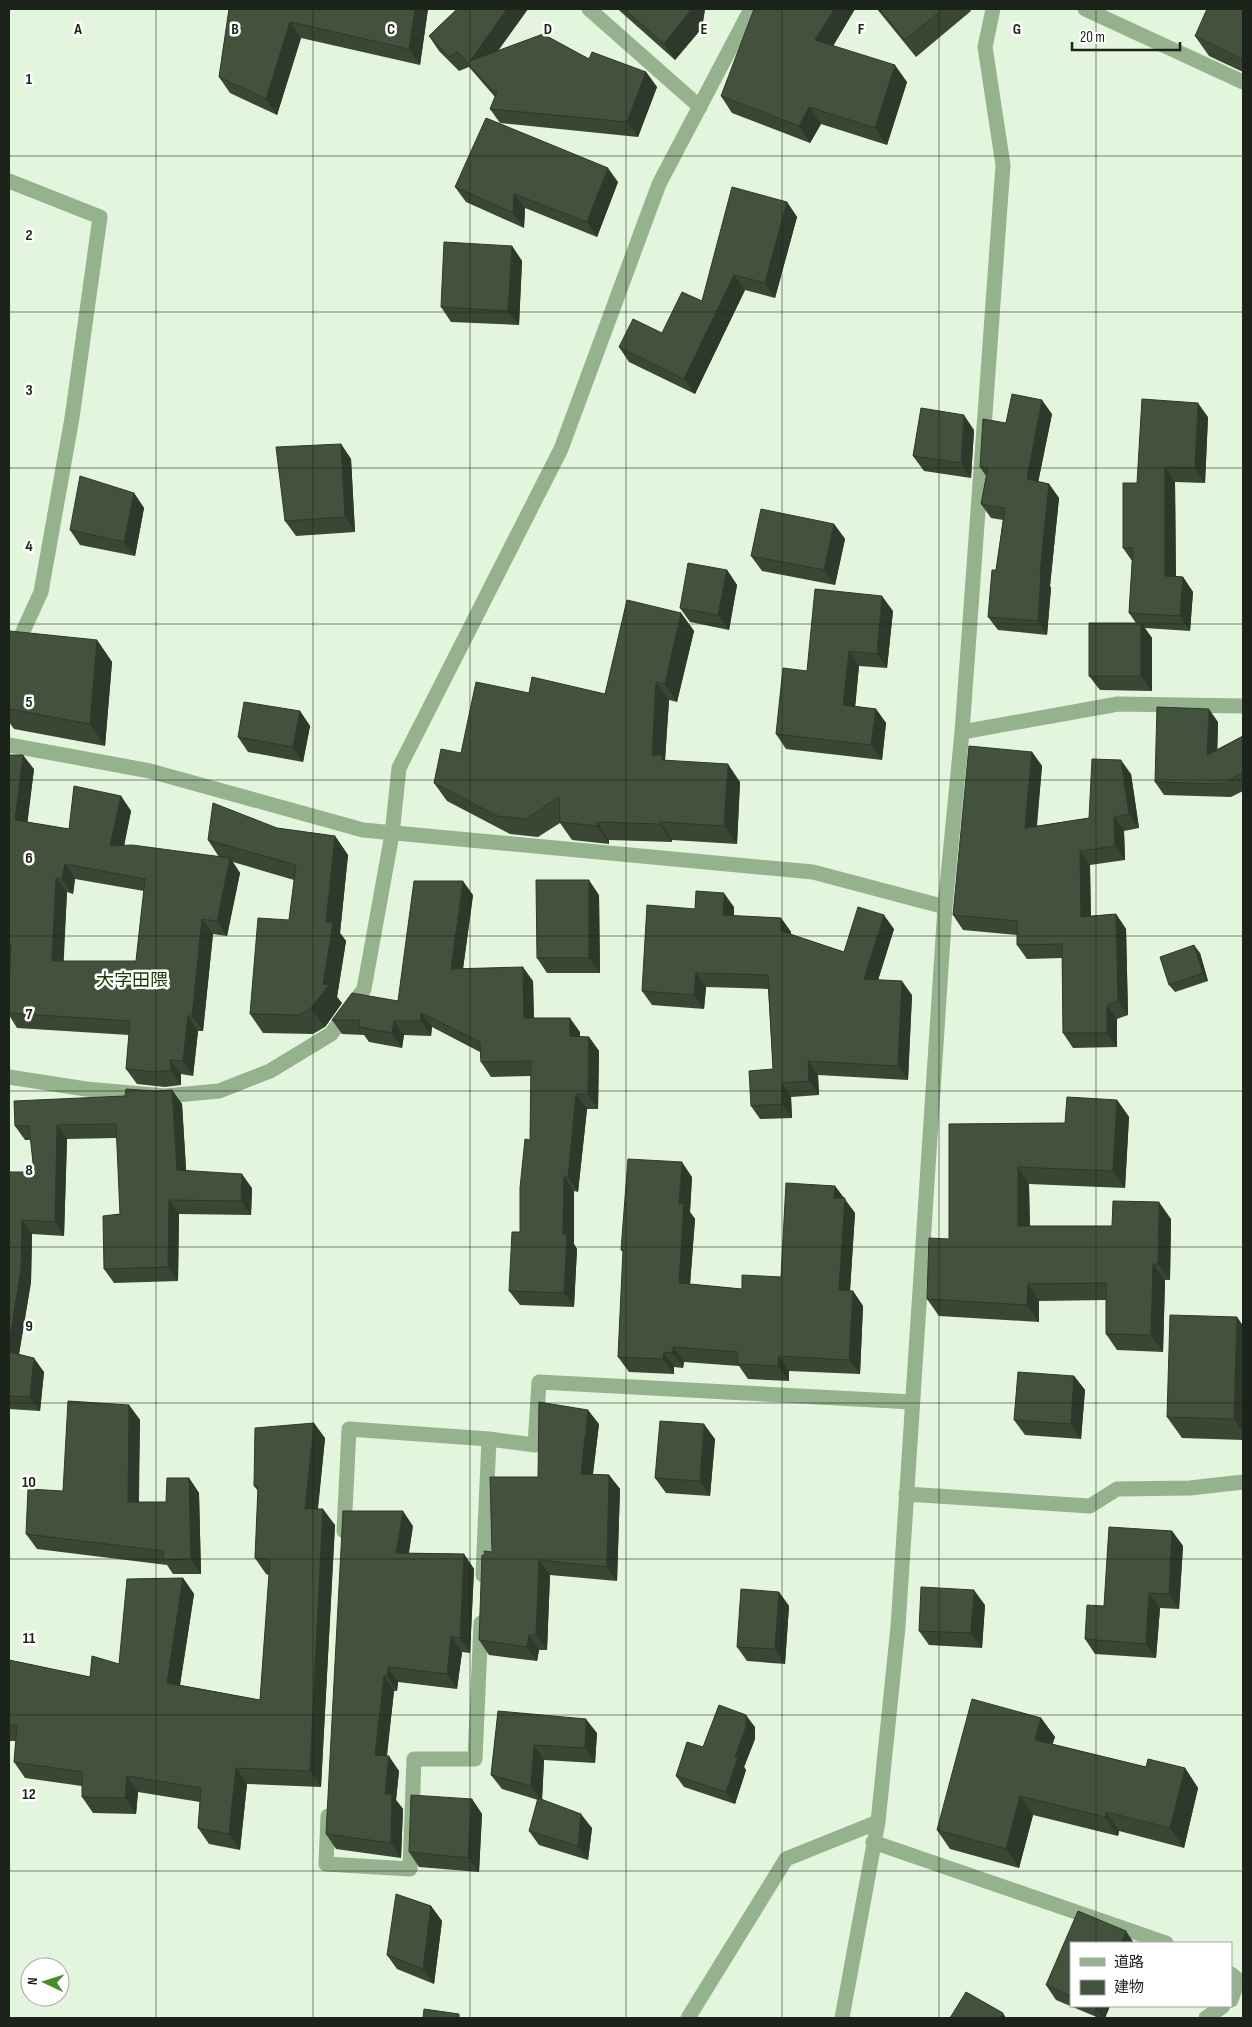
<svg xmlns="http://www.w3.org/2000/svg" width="1252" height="2027" font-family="'Sofia Sans Condensed','Noto Sans JP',sans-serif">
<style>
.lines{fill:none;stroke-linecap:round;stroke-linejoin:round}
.minor{stroke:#96b18d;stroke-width:15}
.wall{fill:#394734;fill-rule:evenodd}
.shaded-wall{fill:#2e392b}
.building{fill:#42523d;stroke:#2e392b;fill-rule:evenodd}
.grid{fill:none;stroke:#1c231a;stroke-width:1;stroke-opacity:0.55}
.labels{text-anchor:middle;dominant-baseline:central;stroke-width:5;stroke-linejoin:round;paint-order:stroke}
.quarter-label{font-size:18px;fill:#123c00;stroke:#fff}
.grid-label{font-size:16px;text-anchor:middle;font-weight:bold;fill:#1c231a;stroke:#fff;stroke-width:5;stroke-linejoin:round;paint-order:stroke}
</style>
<rect width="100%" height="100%" fill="#e3f5dc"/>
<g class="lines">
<path class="minor" d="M589,9L700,107
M1085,9L1243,82
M9,181L100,217L72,418L41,592L9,662
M962,732L1118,704L1243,706
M9,745L150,771L363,830L813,872L945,907
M9,1077L86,1089L165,1096L219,1091L270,1071L331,1034L364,989L392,834L399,768L561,449L659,184L751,9
M906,1494L1090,1506L1117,1489L1190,1488L1243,1482
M344,1531L349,1429L489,1439L535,1445L539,1382L912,1402
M483,1575L489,1439
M328,1816L326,1864L410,1869L414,1759H475L481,1623
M873,1842L1166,1943
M1231,1974L1238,1980L1231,2000
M688,2018L786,1859L878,1822
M842,2018L878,1822L898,1627L945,907L962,732L1003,165L985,47L993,9
M1206,2018L1223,2006"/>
</g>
<path class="wall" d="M229,9H428L420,65L301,38L277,115L230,93L219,77Z
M457,9H528L498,50L589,59L646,72L657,87L638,137L500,123L490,109L495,97L469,67L459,71L439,51L429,36Z
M618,9H705L702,28L675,60L621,12Z
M855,9L833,46L907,82L887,145L821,124L810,143L732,113L721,96Z
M877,9H970L971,11L916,57Z
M1243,9V72L1209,56L1195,36Z
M618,182L597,237L525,208L524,228L466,202L455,187Z
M787,202L797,217L775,298L745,290L695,394L629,362L619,347L662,333L702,301Z
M512,246L522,261L519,325L451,322L441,307Z
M1052,414L1038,482L1049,484L1059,498L1050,586L1051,588L1047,635L998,630L988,617L996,570L1003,520L991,518L981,504L986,476L980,467L1006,423Z
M1208,417L1205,483L1175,482L1176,576L1183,577L1193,592L1190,631L1145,628L1152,638V691L1100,690L1089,676L1136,623L1129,613L1132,561L1123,548L1137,483Z
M974,430L971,478L924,471L913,456Z
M341,444L351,459L355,532L296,536L285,521Z
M134,493L144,508L135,556L80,545L70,530Z
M834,524L845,539L835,585L762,571L751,556Z
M727,570L737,585L729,630L690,622L680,608Z
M893,611L887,668L859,666L855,706L876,709L886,723L882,760L786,749L776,734L807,671Z
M681,613L694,631L677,702L669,700L665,760L740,782L737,844L672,840V842L609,840V844L572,840L560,823L538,837L510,834L447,801L434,783L461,753L529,693L605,694Z
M9,640H97L112,662L105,746L14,729L9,722Z
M300,711L310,726L303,762L248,752L238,737Z
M1218,722L1217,750L1243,736V791L1231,797L1164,795L1155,782Z
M1032,752L1042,766L1037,826L1089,818L1131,774L1139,828L1124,831L1125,860L1090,865L1091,916L1116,914L1126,929L1128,1015L1117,1019V1047L1073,1048L1063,1033L1062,958L1027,959L1017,945V935L963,930L953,915Z
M9,755L34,769L27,822L69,829L121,796L131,811L124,846L219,857L208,840L277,828L335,836L348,855L340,933L346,941L337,997L342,1003L325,1027L313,1034L263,1033L250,1014L289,920L294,880L233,862L240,873L227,936L213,934L203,1031H198L193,1076L181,1074V1085L165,1087L137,1084L126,1069L129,1035L17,1028L9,1015V984L11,952L9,950ZM75,879L144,891L136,961H63L67,892L73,894Z
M473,895L463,969L533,981L534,1018L580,1032V1037H589L599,1051L598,1109H587L578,1192L574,1191V1244L577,1249L574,1307L520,1305L509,1291L520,1232L530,1140L531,1076L491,1077L481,1062L480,1052L432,1027L431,1036L404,1035L402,1048L369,1042L364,1035L342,1034L332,1020L398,1001Z
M599,895L600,973H547L537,958Z
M734,907V916L781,918L791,932V935L844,952L894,929L878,980L912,995L908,1080L818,1075L819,1095L791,1097L792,1118L760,1119L751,1106L773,1069L768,989L706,987L704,1009L652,1005L642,991L695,909Z
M1200,953L1208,981L1175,992L1169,985Z
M172,1090L182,1104L186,1170L252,1188L251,1215L179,1214L178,1281L114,1283L104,1269L120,1214L117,1138L67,1139L64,1236L32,1234L31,1282L19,1354L44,1372L40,1411L9,1409V1172H34L31,1140H25L15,1126L125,1096L155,1091Z
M1117,1100L1129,1117L1125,1188L1029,1184L1030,1226H1112L1171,1219L1170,1280H1165L1163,1352L1117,1350L1106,1334V1300L1039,1301V1322L939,1316L927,1299L949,1239V1124L1065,1123Z
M692,1177L690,1212L695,1219L690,1284L742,1289L781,1277L835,1186L855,1213L850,1291H853L863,1306L860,1374L789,1371V1381L748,1379L739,1366L684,1362L683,1368L674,1367V1374L629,1372L618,1357L623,1252L621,1250Z
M1237,1317L1243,1326V1440L1182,1438L1167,1417Z
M1074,1376L1085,1390L1081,1439L1025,1435L1014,1420Z
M129,1405L140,1420L139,1502H166L189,1478L199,1493L201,1574H173L167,1565L37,1549L26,1534L63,1491Z
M599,1424L593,1474L609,1475L620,1489L617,1581L550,1575L547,1650H539L537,1661L489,1655L479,1640L485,1555L492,1552L538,1477Z
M325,1438L318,1509L335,1525L321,1787L247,1784L240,1850L209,1844L198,1828L200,1802L138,1792L136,1814L93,1813L82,1797V1786L25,1778L14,1762L16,1741H9V1659L10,1660L90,1677L119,1664L183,1578L194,1594L180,1685L260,1700L269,1575L266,1574L255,1558L258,1491L254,1486Z
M715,1439L710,1496L666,1493L655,1478Z
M413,1526L409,1553L464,1554L474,1569L470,1653L462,1652L457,1689L398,1682L397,1691H394L387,1756L399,1771L396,1800L403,1809L401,1858L336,1849L326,1834Z
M1172,1531L1183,1546L1179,1609L1160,1608L1156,1658L1095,1654L1085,1639L1104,1606Z
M779,1592L789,1606L785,1664L747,1661L737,1647Z
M985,1605L982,1648L929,1645L919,1631Z
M498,1711L597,1733L595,1763L544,1760L542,1799L592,1828L588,1860L539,1845L529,1831L538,1800L502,1789L491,1775Z
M1041,1718L1055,1737L1052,1744L1146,1767L1185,1768L1198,1788L1184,1848L1119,1831L1118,1836L1033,1815L1019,1868L950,1849L937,1830Z
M755,1727V1739L744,1767L746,1770L735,1804L684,1787L676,1776L703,1747Z
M472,1799L482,1814L479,1872L419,1867L409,1852Z
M431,1906L442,1921L434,1984L397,1969L387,1955Z
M1071,1943V2006H1110L1105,2018H1099L1056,2000L1046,1985Z"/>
<path class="shaded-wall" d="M415,9H428L420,65L409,49Z
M507,9H528L480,76L470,61Z
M690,9H705L702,28L675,60L664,44Z
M834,9H855L827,56L815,40Z
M290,22L301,38L277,115L266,99Z
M895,65L907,82L887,145L875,128Z
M646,72L657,87L638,137L627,122Z
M809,107L821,124L810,143L799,126Z
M608,168L618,182L597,237L587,222Z
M514,194L525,208L524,228L513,213Z
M787,202L797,217L775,298L765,283Z
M512,246L522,261L519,325L508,311Z
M734,275L745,290L695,394L684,379Z
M1042,400L1052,414L1036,493L1027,479Z
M1198,403L1208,417L1205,483L1195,468Z
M964,415L974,430L971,478L961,463Z
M341,444L351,459L355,532L345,517Z
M1165,467L1175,482L1176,590L1165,576Z
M1049,484L1059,498L1050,586L1051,588L1047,635L1038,621L1040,574Z
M134,493L144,508L135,556L124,542Z
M834,524L845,539L835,585L824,570Z
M727,570L737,585L729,630L718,615Z
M1183,577L1193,592L1190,631L1180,616Z
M882,596L893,611L887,668L877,654Z
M681,613L694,631L677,702L665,684Z
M1141,623L1152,638V691L1141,676Z
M97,640L112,662L105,746L90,724Z
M849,651L859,666L854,720L843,705Z
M656,682L669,700L665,760L674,778L652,755Z
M876,709L886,723L882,760L871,745Z
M1209,709L1218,722L1217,769L1207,755Z
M300,711L310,726L303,762L293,747Z
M1032,752L1042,766L1035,842L1025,828Z
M23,755L34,769L26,835L15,820Z
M1121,760L1131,774L1139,828L1129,814Z
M728,764L740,782L737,844L724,826Z
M121,796L131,811L121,861L110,846Z
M1114,817L1124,831L1125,860L1115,846Z
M597,822L609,840V844L597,826Z
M660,822L672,840V842L660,824Z
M335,836L348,855L340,933L346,941L337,997L342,1003L325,1027L311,1008L323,984L326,922Z
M1080,851L1090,865L1091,932L1081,917Z
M230,858L240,873L227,936L217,921Z
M65,864L75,879L73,894L62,879Z
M56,878L67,892L63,976L52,961Z
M589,880L599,895L600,973L589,958Z
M463,881L473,895L461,983L451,969Z
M724,893L734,907L733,929L723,915Z
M1116,914L1126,929L1128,1015L1118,1001Z
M884,915L894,929L874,993L864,979Z
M781,918L791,932L790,945L781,931Z
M202,919L213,934L203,1031L192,1016Z
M1194,945L1200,953L1208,981L1203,973Z
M523,967L533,981L534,1032L524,1018Z
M696,973L706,987L704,1009L694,995Z
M902,981L912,995L908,1080L898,1066Z
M1107,1005L1117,1019V1047L1107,1033Z
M421,1013L432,1027L431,1036L421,1021Z
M188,1016L198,1031L193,1076L183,1061Z
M570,1018L580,1032V1051L570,1036Z
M394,1021L404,1035L402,1048L392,1033Z
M589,1037L599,1051L598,1109L588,1094Z
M170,1060L181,1074V1085L171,1070Z
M808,1061L818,1075L819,1095L809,1081Z
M782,1083L791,1097L792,1118L782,1104Z
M172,1090L182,1104L187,1184L177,1170Z
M576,1094L587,1109L578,1192L568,1177Z
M1117,1100L1129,1117L1125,1188L1113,1171Z
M57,1125L67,1139L64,1236L55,1222Z
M682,1162L692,1177L690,1212L695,1219L689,1298L679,1283V1204Z
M1018,1167L1029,1184L1030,1242L1018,1226Z
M242,1174L252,1188L251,1215L241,1201Z
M564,1177L574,1191V1244L577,1249L574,1307L564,1293L563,1234Z
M835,1186L855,1213L849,1305L839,1290L834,1198Z
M169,1200L179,1214L178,1281L168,1267Z
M1159,1202L1171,1219L1170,1280L1158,1264Z
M22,1220L32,1234L31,1282L17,1366L9,1354V1344Z
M1153,1264L1165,1280L1163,1352L1151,1335Z
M1028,1284L1039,1301V1322L1027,1305Z
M853,1291L863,1306L860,1374L849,1360Z
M1237,1317L1243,1326V1432L1234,1419Z
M673,1347L684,1362L683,1368L673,1353Z
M664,1352L674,1367V1374L663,1359Z
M779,1356L789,1371V1381L778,1366Z
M34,1358L44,1372L40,1411L30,1397Z
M1074,1376L1085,1390L1081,1439L1071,1424Z
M129,1405L140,1420L138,1516L128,1502Z
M588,1410L599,1424L591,1489L581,1474Z
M314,1423L325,1438L316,1525L305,1509Z
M704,1424L715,1439L710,1496L700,1481Z
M609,1475L620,1489L617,1581L607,1567Z
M189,1478L199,1493L201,1574L191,1559Z
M323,1509L335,1525L321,1787L310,1771Z
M403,1511L413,1526L406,1568L396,1553Z
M1172,1531L1183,1546L1179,1609L1169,1594Z
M464,1554L474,1569L470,1653L460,1638Z
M539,1560L550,1575L547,1650L536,1635Z
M183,1578L194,1594L178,1698L167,1683Z
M974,1590L985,1605L982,1648L971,1633Z
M779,1592L789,1606L785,1664L775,1649Z
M1149,1593L1160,1608L1156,1658L1146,1644Z
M529,1635L539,1650L537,1661L527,1647Z
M451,1637L462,1652L457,1689L447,1674Z
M388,1667L398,1682L397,1691L387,1676Z
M384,1676L394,1691L385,1769L375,1755Z
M746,1715L755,1727V1739L744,1767L746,1770L735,1804L726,1792Z
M1041,1718L1055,1737L1048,1759L1035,1740Z
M586,1719L597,1733L595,1763L585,1748Z
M534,1745L544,1760L542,1801L531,1786Z
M389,1756L399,1771L396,1800L403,1809L401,1858L391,1843L385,1794Z
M236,1768L247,1784L240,1850L229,1834Z
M1185,1768L1198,1788L1184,1848L1170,1828Z
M127,1776L138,1792L136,1814L125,1798Z
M1020,1796L1033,1815L1019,1868L1006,1849Z
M472,1799L482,1814L479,1872L468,1858Z
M1106,1812L1119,1831L1118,1836L1105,1817Z
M581,1814L592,1828L588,1860L578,1846Z
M431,1906L442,1921L434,1984L423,1969Z
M1126,1931L1134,1943H1121Z
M1094,2006H1110L1105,2018H1103Z
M1003,2013L1006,2018H1000Z"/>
<path class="building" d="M229,9H415L409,49L290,22L266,99L219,77Z
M457,9H507L470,61L543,34L589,59L592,52L646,72L627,122L490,109L497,92L491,89L458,52L449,57L429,36Z
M624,9H690V11L664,44Z
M754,9H834L815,40L895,65L875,128L809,107L799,126L721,96Z
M879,9H943L905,40Z
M1207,9H1243V60L1195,36Z
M486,118L608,168L587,222L514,194L513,213L455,187Z
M732,187L787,202L765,283L734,275L684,379L619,347L633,319L662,333L682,292L702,301Z
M444,242L512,246L508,311L441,307Z
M1012,394L1042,400L1027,479L1049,484L1040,574H1041L1038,621L988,617L992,570H996L1005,508L981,504L988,468L980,467L983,419L1006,423Z
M1142,399L1198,403L1195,468L1165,467V576L1183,577L1180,616L1129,613L1133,548H1123V483H1137Z
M921,408L964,415L961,463L913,456Z
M341,444L345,517L285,521L276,447Z
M80,476L134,493L124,542L70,530Z
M761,509L834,524L824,570L751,556Z
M688,563L727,570L718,615L680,608Z
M815,589L882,596L877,654L849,651L843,705L876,709L871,745L776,734L783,668L807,671Z
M627,600L681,613L665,684L656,682L652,755H662V760L728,764L724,826L660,822V824L597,822V826L560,822L559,797L526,819L497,816L434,783L441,749L461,753L476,682L529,693L532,677L605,694Z
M1089,623H1141V676H1089Z
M10,631L97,640L90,724L9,709V640Z
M244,702L300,711L293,747L238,737Z
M1157,707L1209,709L1207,755L1243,736V773L1222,784L1155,782Z
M969,746L1032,752L1025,828L1089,818L1092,759L1121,760L1129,814L1114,817L1115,846L1080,851L1081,917L1116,914L1118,1001L1107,1005V1033H1063L1062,944L1017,945V921L953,915Z
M9,755H23L15,820L69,829L74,786L121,796L110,846L132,845L230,858L217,921L202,919L192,1016H188L183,1061L170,1060L171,1070L155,1072L126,1069L130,1021L9,1013V984L11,945H9ZM65,864L145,879L136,961H52L56,878L62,879Z
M213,803L277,828L335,836L326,922L333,923L323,984L329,985L311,1008L300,1015L250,1014L258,918L289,920L296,865L208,840Z
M536,880H589V958H537Z
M414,881H463L451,969L523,967L524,1018H570V1036L589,1037L588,1094H576L568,1177H564L563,1234H567L564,1293L509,1291L512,1232H520V1188L525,1139L530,1140L531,1061L481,1062L480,1042L421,1013V1021H394L392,1033L359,1027L360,1020H332L352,993L398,1001Z
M696,891L724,893L723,915L781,918V931L844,952L858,907L884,915L864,979L902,981L898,1066L808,1061L809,1081L782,1083V1104L751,1106L749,1071L773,1069L768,975L696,973L694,995L642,991L647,905L695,909Z
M1194,945L1203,973L1169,985L1160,957Z
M126,1089L155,1091L172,1090L177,1170L242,1174L241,1201L169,1200L168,1267L104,1269L103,1216L120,1214L116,1124L57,1125L55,1222L22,1220L21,1269L9,1344V1172H34L29,1126H15L14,1101L125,1096Z
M1067,1097L1117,1100L1113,1171L1018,1167V1226H1112L1113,1201L1159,1202L1158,1264H1153L1151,1335L1106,1334V1283L1028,1284L1027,1305L927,1299L929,1238L949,1239V1124L1065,1123Z
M628,1159L682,1162L679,1204H684L679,1283L742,1289V1275L781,1277L786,1183L835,1186L834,1198H845L839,1290L853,1291L849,1360L779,1356L778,1366L737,1364L738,1352L673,1347V1353L664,1352L663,1359L618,1357L623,1250H621Z
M1170,1315L1237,1317L1234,1419L1167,1417Z
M9,1352L34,1358L30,1397L9,1396Z
M1018,1372L1074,1376L1071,1424L1014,1420Z
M68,1401L129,1405L128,1502H166L167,1478H189L191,1559L163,1560V1551L26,1534L28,1489L63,1491Z
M539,1402L588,1410L581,1474L609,1475L607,1567L539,1560L536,1635H529L527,1647L479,1640L482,1555H485L484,1551L492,1552L490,1477H538Z
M660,1421L704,1424L700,1481L655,1478Z
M314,1423L305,1509H323L310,1771L236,1768L229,1834L198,1828L201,1788L127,1776L125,1798L82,1797V1772L14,1762L17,1725H9V1660L90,1677L92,1656L119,1664L127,1579L183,1578L167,1683L260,1700L270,1560L255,1558L258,1487L254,1486L255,1428Z
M343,1511H403L396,1553L464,1554L460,1638L451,1637L447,1674L388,1667L387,1676H384L375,1755L389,1756L385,1794H392L391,1843L326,1834Z
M1109,1527L1172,1531L1169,1594L1149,1593L1146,1644L1085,1639L1087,1605L1104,1606Z
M921,1587L974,1590L971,1633L919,1631Z
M741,1589L779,1592L775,1649L737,1647Z
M972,1699L1041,1718L1035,1740L1146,1767L1148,1759L1185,1768L1170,1828L1106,1812L1105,1817L1020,1796L1006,1849L937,1830Z
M719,1705L746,1715V1727L735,1757L738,1758L726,1792L676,1776L687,1742L703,1747Z
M498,1711L586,1719L585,1748L534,1745L531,1786L491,1775Z
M411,1795L472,1799L468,1858L409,1852Z
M538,1798L581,1814L578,1846L529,1831Z
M396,1894L431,1906L423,1969L387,1955Z
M1078,1911L1126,1931L1121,1943H1071V1996L1046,1985Z
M966,1992L1003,2013L1000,2018H950Z
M424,2009L459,2014V2018H423Z"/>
<path class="grid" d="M156,9V2018M313,9V2018M470,9V2018M626,9V2018M782,9V2018M939,9V2018M1096,9V1943M9,156H1243M9,312H1243M9,468H1243M9,624H1243M9,780H1243M9,936H1243M9,1091H1243M9,1247H1243M9,1403H1243M9,1559H1243M9,1715H1243M9,1871H1243M1096,2006V2018"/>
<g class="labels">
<g class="quarter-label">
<text x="132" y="980">大字田隈</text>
</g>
</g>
<g class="grid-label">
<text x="78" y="34">A</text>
<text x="235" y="34">B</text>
<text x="391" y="34">C</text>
<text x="548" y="34">D</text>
<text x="704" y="34">E</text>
<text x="861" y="34">F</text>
<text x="1017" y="34">G</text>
<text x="29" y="84">1</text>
<text x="29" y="240">2</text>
<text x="29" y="395">3</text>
<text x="29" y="551">4</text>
<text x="29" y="707">5</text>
<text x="29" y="863">6</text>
<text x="29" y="1019">7</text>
<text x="29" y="1175">8</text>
<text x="29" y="1331">9</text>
<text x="29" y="1487">10</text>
<text x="29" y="1643">11</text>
<text x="29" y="1799">12</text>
</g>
<rect width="1252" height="2027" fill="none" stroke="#1c231a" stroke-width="20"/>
<rect x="1070" y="1942" width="162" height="65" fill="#ffffff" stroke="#a4a7a3"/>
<rect x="1080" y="1958" width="25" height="8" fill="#96b18d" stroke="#a4a7a3"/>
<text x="1114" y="1967" font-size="15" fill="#1c231a">道路</text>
<rect x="1080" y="1980" width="25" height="15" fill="#42523d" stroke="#a4a7a3"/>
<text x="1114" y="1992" font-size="15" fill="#1c231a">建物</text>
<g transform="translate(45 1982) rotate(274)"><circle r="24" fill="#ffffff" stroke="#a4a7a3"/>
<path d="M0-4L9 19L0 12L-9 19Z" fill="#498a2c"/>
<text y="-8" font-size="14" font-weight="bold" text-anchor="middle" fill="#1c231a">N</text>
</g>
<path d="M1072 42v8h108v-8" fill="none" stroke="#1c231a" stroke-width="2.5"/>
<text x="1080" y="42" font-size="15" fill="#1c231a" stroke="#ffffff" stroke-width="4" paint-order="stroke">20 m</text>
</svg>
